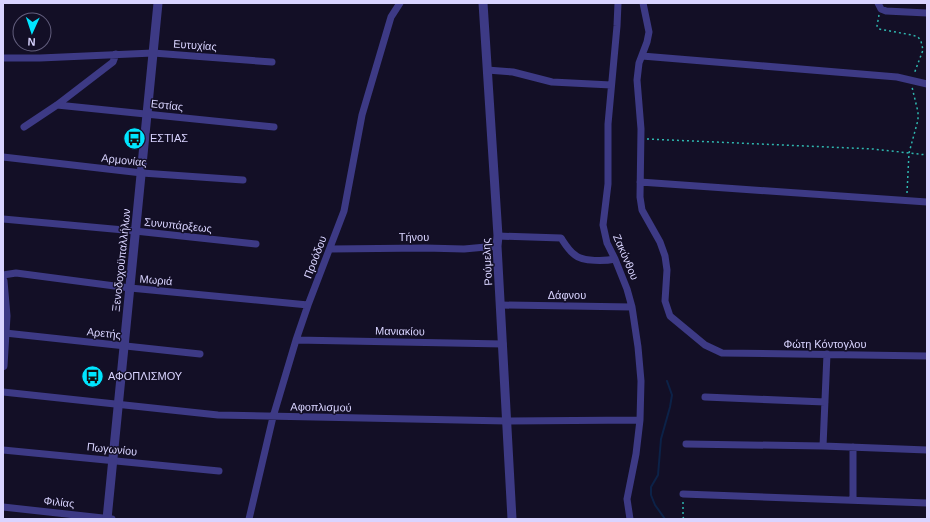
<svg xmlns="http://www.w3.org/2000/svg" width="930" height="522" font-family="Helvetica,sans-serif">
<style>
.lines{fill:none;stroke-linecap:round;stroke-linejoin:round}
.stream{stroke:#0c2248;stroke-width:2}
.path{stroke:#2fb8b0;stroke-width:1.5;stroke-dasharray:2 3;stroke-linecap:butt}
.minor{stroke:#3d3a85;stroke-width:7}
.tertiary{stroke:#3d3a85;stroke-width:9}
.labels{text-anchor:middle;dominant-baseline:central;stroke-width:3;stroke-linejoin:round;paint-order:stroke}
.street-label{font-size:11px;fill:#d9d4ff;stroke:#130f26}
.poi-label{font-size:11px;fill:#d9d4ff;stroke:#130f26;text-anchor:start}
</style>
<rect width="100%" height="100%" fill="#130f26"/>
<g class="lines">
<path class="stream" d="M665,519L655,505L651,495V487L658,475L661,439L670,407L672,395L667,381"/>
<path class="path" d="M879,15L877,26L879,29L912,35L918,37L921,41L923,50L914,74
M647,139L873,149L927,155
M907,193L909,153L918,120V112L912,87
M683,502V517L684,519"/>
<path class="minor" d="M618,3L617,26L608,124V184L603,225L607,243L615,259L627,289L632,307L638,347L641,381L640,420L636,454L627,499L630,519
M643,3L649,32L647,42L639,63L637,80L641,129L640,197L642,210L660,242L665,256L667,270L665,301L670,316L705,345L722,353L927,356
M878,3L881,9L886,11L927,13
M642,56L897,77L927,84
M3,58H40L153,53L272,62
M487,70L513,72L552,82L611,85
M57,105L274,127
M24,127L57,105L113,62L116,54
M3,157L142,173L243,180
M640,182L927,202
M3,219L135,231L256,244
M498,236L561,238C565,244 569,251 575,255C583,262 606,261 615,259
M331,249L425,248L464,249L497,246
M3,275L16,273L130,288L308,305
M501,305L632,307
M5,333L200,354
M296,340L503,344
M3,392L218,415L507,421L640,420
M705,397L825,402
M686,444L823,446L827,354
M823,446L927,450
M3,450L219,471
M683,494L927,503
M853,500V447
M3,507L112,519
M249,519L273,417L296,340L308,305L344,211L362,115L391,17L400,3"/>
<path class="tertiary" d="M483,3L498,236L497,246L512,519
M3,281L6,316L3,366
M107,519L158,3"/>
</g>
<defs>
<symbol id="bus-disc" viewBox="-11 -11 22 22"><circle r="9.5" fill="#00e5ff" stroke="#130f26"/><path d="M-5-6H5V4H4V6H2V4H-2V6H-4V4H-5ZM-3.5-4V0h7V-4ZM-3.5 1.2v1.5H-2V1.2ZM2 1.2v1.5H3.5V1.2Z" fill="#111"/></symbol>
</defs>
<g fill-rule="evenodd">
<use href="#bus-disc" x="122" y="126" width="25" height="25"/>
<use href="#bus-disc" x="80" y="364" width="25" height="25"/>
</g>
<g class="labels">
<g class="street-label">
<text transform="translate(195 45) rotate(4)">Ευτυχίας</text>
<text transform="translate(167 105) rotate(6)">Εστίας</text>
<text transform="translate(124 160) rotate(6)">Αρμονίας</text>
<text transform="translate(178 225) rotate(6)">Συνυπάρξεως</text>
<text x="414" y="237">Τήνου</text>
<text transform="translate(315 257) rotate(-69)">Προόδου</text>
<text transform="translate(626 257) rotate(67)">Ζακύνθου</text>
<text transform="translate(121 260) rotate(-84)">Ξενοδοχοϋπαλλήλων</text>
<text transform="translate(487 262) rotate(-93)">Ρούμελης</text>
<text transform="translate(156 280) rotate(5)">Μωριά</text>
<text x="567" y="295">Δάφνου</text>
<text transform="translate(400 331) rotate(1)">Μανιακίου</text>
<text transform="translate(104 333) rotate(6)">Αρετής</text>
<text x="825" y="344">Φώτη Κόντογλου</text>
<text transform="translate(321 407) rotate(1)">Αφοπλισμού</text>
<text transform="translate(112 449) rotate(6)">Πωγωνίου</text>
<text transform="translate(59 502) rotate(6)">Φιλίας</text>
</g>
<g class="poi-label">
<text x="150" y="138">ΕΣΤΙΑΣ</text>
<text x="108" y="376">ΑΦΟΠΛΙΣΜΟΥ</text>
</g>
</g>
<rect width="930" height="522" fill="none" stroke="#d9d4ff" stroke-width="8"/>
<g transform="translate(32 32) rotate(183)"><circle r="19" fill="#130f26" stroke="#625e7d"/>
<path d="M0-3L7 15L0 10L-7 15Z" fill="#00e5ff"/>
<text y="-6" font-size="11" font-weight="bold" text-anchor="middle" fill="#d9d4ff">N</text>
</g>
</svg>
